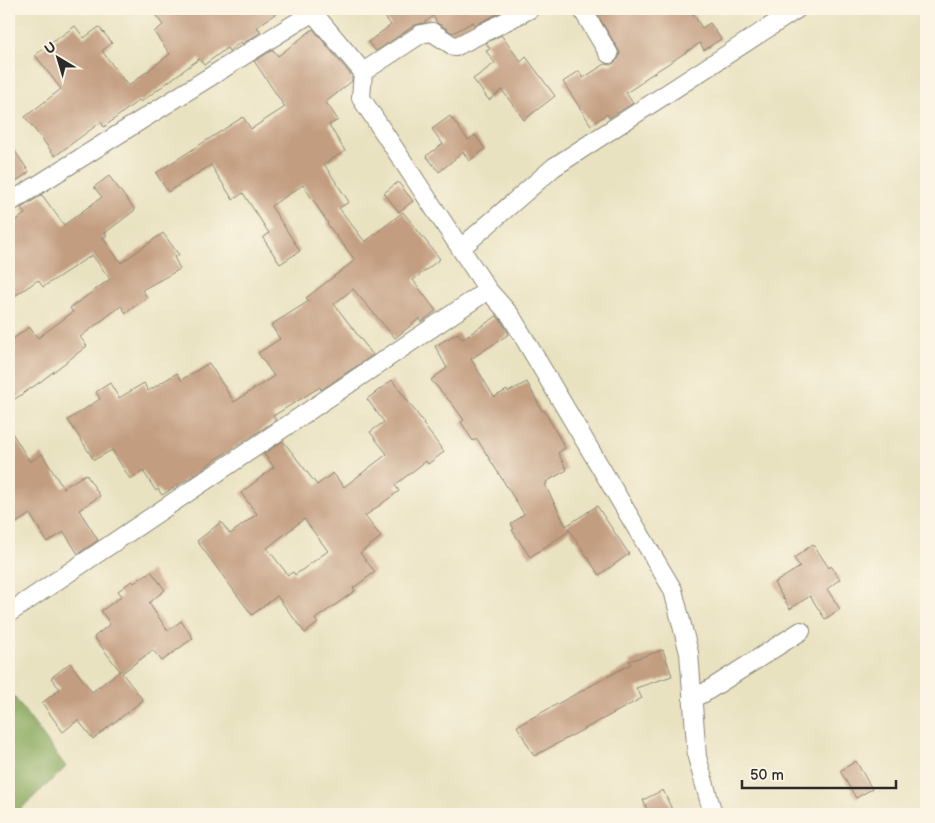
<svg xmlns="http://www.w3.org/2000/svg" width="935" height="823" font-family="'Balsamiq Sans',sans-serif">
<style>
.forest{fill:#88a95d;stroke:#5a6a44}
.building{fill:#c39d80;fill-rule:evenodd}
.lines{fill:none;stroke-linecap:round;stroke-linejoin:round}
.street-casing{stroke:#8a8676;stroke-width:20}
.street{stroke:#fff;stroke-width:18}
</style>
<rect width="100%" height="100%" fill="#fcf5e5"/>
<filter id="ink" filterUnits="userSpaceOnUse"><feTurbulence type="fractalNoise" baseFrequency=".02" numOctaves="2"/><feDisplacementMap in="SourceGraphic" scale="10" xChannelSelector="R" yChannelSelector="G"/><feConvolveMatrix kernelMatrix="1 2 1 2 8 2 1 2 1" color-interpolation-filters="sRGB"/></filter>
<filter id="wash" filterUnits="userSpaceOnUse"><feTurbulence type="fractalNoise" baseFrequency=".0096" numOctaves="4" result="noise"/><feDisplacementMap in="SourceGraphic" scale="20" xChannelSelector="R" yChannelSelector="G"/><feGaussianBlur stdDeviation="1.12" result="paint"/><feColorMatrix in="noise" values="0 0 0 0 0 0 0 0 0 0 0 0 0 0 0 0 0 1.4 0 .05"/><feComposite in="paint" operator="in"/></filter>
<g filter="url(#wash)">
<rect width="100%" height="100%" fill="#e9e2c1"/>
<path class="forest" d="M9,690L66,767L15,814H9Z"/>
<g id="blocks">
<path class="building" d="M151,9H282L257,27L261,32L242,44L241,42L229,51L227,48L204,65L199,59L141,102L139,100L104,127L101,122L55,156L25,117L61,89L35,55L75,26L84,38L99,27L112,43L102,51L128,86L170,54L154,32L163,25Z
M379,9H507L475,25L473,22L453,33L437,23L433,16L424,23L415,25L376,51L368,42L391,25Z
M594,9H690L702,28L710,23L721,39L704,50L700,43L643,80L644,81L626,93L633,103L609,118L607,114L591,125L563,82L579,71L583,78L605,64L610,65L614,63L618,59L620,53L618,49Z
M313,29L352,76V81L326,102L338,120L329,125L345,151L324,164L349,202L339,208L365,242L403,212L440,259L413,280L436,311L421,322L420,318L395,338L353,289L334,304L373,355L321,390L320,387L273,416L276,420L209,464V465L191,477L162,495L158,489L156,491L143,471L130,479L112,450L94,460L68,420L100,399L96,392L110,383L119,398L144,383L148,391L177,373L181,380L209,363L234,402L274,376L258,353L280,339L271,325L309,301L306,298L355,260L327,224L328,223L303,185L271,206L300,251L280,264L263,238L269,233L243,193L233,200L211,165L168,192L156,173L243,117L251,129L285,107L254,61L273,50L278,56Z
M501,35L521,62L526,57L555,96L524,120L502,90L489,100L473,79L495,63L486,51L490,49L486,43Z
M450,116L468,140L475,135L485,149L469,161L463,152L439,172L426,156L443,144L432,129Z
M9,142L29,172L15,182L9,173Z
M109,176L135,210L105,233L107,235L103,238L121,263L163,233L179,255L174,257L180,269L142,290L147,297L126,313L121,306L80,337L87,346L40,382L9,403V342L29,327L38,338L73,312L70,308L110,279L92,255L43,287L38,280L9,300V225L25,214L21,208L42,195L64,225L102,197L94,187Z
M398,182L413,201L399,212L384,193Z
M497,316L502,322L509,334L471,359L494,397L507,390L508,392L527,382L542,411L544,410L565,448L558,453L567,470L546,482L547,484L545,485L566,526L597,506L629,554L599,575L568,528L569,531L530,557L512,530L514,529L511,524L524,514L477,439L473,441L461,422L464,420L453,405L431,380L447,368L435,346L458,333L462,339Z
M392,380L424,423L423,424L444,452L428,464L426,461L395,485L399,491L365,516L381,537L360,553L375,572L353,588L355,591L315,619L318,623L305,633L277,596L252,615L197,541L221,522L230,534L257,514L241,493L274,467L264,454L283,441L317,485L333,473L344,487L387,454L370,432L384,422L367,399ZM304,519L328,551L295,575L293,572L288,575L267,548Z
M9,428L30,462L42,454L63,488L86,474L100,496L79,510L98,540L78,554L64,532L47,542L30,514L9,528Z
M813,544L829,568L831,566L840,579L827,589L840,609L825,619L810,596L790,609L774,583L800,567L794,558Z
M151,571L165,590L149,603L168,631L181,621L193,638L162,661L153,650L122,673L143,700L93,739L78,720L63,732L42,703L60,689L51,678L70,663L92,692L120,671L94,637L110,624L101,611L122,596L118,591L132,581L134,583Z
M663,650L672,676L636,688L642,698L534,756L517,726L631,664L629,661Z
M856,761L872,789L856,798L840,771Z
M663,790L674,814H649L643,800Z"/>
</g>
</g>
<g filter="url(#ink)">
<use href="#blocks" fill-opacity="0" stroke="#8a8676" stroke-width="1"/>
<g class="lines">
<defs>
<path id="street" d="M310,9L363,72L361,98L488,290L511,316L673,590L689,653L697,757L713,814
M582,9L609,54
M363,72L421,34L432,32L455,47L530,9
M9,203L318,9
M461,248L554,167L797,9
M9,613L488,290
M692,698L704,693L801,631"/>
</defs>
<use href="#street" class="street-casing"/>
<use href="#street" class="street"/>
</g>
</g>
<rect width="935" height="823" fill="none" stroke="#fcf5e5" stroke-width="30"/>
<g transform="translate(58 58) rotate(322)" stroke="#fcf5e5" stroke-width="4" paint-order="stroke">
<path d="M0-4L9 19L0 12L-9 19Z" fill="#2b2b2b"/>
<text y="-8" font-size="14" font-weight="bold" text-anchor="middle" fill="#2b2b2b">U</text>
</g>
<path d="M742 780v8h154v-8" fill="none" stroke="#2b2b2b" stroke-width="2.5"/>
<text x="750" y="780" font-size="15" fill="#2b2b2b" stroke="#fcf5e5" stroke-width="4" paint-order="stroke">50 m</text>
</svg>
